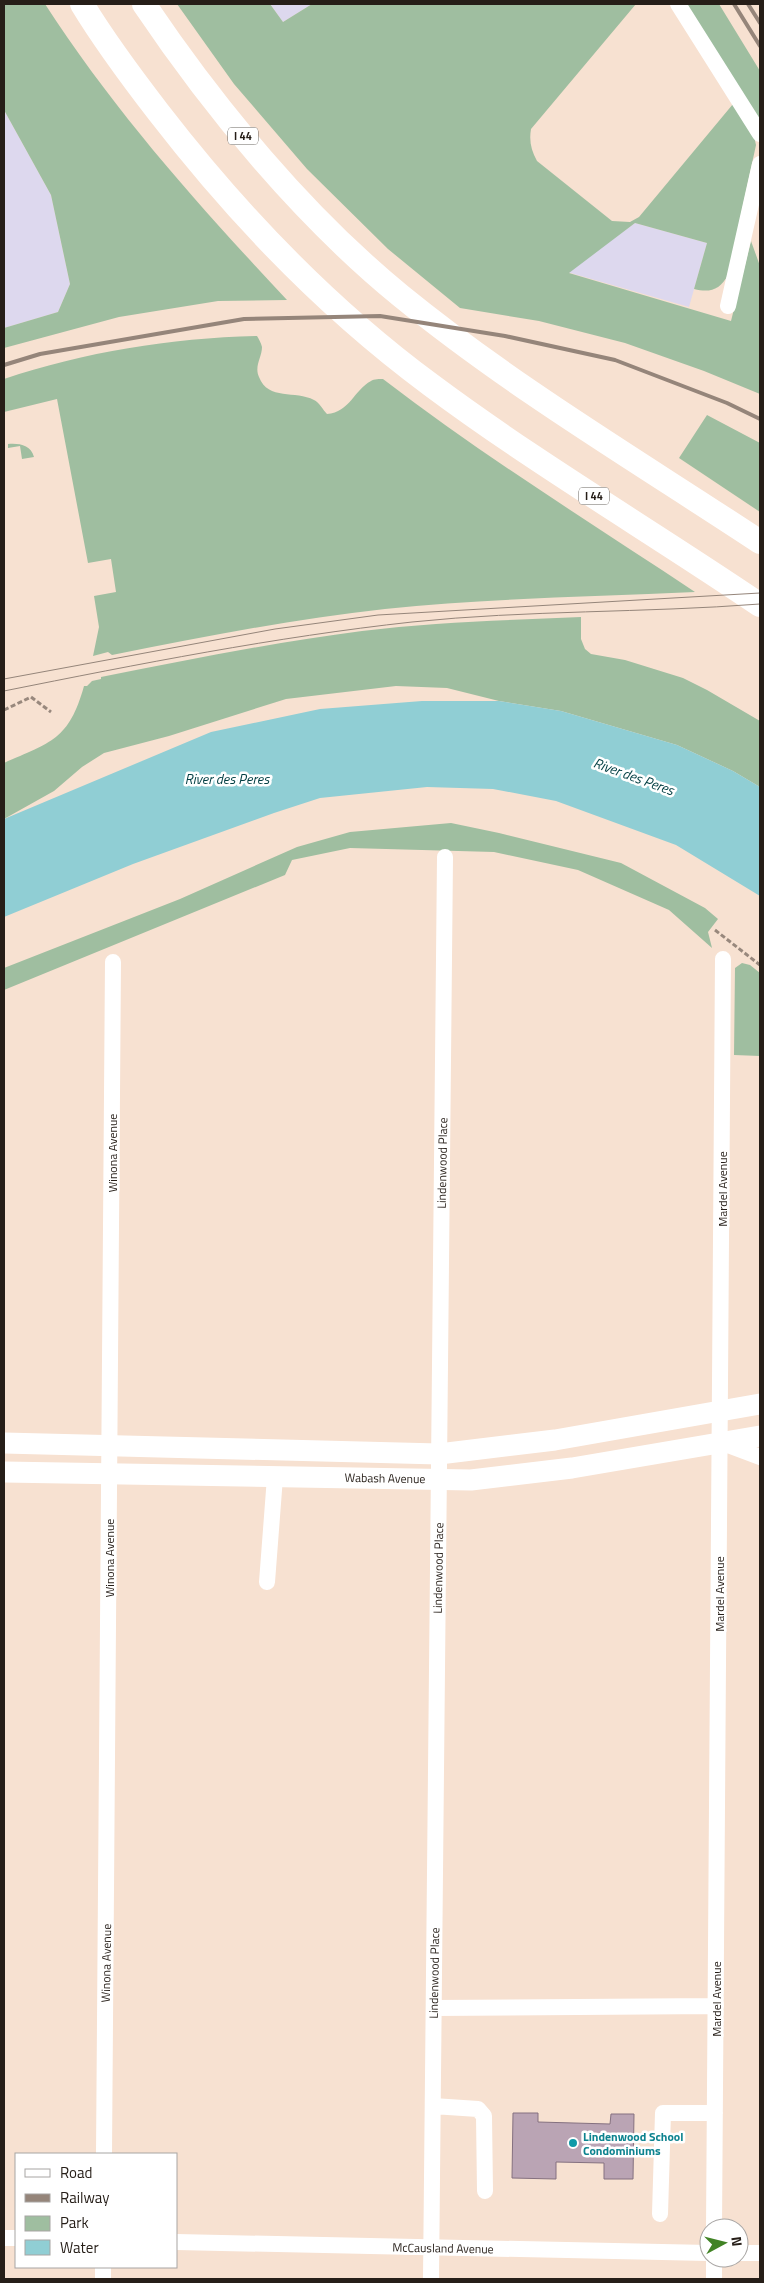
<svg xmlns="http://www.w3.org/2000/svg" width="764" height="2283" font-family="'Titillium Web',sans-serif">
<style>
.industrial{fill:#ddd8ee}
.green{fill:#9fbea0}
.water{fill:#90ced4}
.building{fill:#baa4b4;stroke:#857180}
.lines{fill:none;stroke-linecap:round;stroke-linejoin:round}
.path{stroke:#98887d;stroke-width:3;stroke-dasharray:5 2.5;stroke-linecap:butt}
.minor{stroke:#fff;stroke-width:16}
.major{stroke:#fff;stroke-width:21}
.highway{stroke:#fff;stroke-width:24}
.tram{stroke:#95857a;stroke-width:1}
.rail{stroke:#95857a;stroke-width:4}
.culture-dot{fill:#0f9aa8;stroke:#fff;stroke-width:2}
.labels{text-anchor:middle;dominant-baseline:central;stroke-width:5;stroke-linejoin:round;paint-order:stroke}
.shield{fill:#fff;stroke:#67625d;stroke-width:1}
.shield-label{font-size:11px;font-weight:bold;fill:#261e18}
.street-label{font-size:12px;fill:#261e18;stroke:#fff}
.culture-label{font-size:12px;font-weight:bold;fill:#0d838f;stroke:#fff;text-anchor:start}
.water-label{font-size:14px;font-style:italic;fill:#023f43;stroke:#fff}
</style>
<rect width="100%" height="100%" fill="#f7e1d1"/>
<path class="industrial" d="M270,4H312L283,22Z
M4,110L51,195L70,284L58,312L4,328Z
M635,223L707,243L689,307L567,272Z"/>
<path class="green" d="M4,4H45C115,112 199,206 287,300L218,301L119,317L4,348V328L58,312L70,284L51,195L4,110Z
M177,4H270L283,22L312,4H636L531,129C529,141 531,150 537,161L612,221L630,222L639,217L733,104L753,132L756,145L728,275C720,290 710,293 694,289L707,243L635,223L569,273L731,321L751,241L760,266V394L704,371L625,343L539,321L460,308L388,249L307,169L234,84Z
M686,4H719L760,71V123Z
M257,336C259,339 261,343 262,347C262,357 254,366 259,377C268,401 296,390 314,400C319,402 323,410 327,414C350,412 354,390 371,381C374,379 380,379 383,379C483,456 590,522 695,592C592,597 488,598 385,609C293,619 203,637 112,655L108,652L93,656L99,627L94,596L116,592L111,559L88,563L57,399L4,412V379C85,352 171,338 257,336Z
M707,415L760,443V512L679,458Z
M8,444C19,443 31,445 34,457L22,459L20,446L8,448Z
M581,617V639L585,649L591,654L625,660L683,678L707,690L760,721V787L733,771L677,745L561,711L499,701L447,688L396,686L286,699L169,736L104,753L82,767L54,791L4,819V763C51,742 69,740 84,686H87L92,681L101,679V677C188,660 275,642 362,631C435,622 509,620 581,617Z
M451,823L499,833L621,863L705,908L718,919L708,932L712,948L669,910L578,870L494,852L350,848L292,860L285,875L4,990V968L180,899L297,847L350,832Z
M742,963L750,965L760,973V1056L734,1055L735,968Z"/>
<path class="water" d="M422,701H499L561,711L677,745L733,771L760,787V896L676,845L556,801L493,789L427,787L320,798L274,813L133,864L4,917V819L211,732L320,709Z"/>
<path class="building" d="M513,2113H538V2122L610,2124L611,2114H634L633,2179H604V2163L556,2162V2179L512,2178Z"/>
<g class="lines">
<path class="path" d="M4,710L31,697L51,712
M715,930L760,965"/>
<path class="minor" d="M678,4L760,134
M728,306L760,164
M720,1442L760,1457
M267,1582L275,1477
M434,2008L716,2006
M433,2106L478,2109L484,2116L485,2191
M104,2154L113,962
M660,2214L663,2113H715
M714,2228L723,959
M4,2238H16
M176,2242L709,2253
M739,2253H760
M103,2279V2267
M431,2279L445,857
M714,2279V2258"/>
<path class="major" d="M4,1443L439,1454L555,1440L760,1404
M4,1472L471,1480L572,1468L760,1436"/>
<path class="highway" d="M82,4C105,42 132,78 159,113C237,214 328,309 431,385C537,464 651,531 760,605
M144,4C214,108 303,216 401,296C514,388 639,462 760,542"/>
<path class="tram" d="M4,679L275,629L378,615L760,593
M4,691C139,664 275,637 412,622C527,610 644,613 760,604"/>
<path class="rail" d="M734,4L760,46
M748,4L760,23
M4,365L40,354L244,319L380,316L505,336L615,360L727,403L760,419"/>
</g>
<circle class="culture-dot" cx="573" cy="2143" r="5"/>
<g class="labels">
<g class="shield">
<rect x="228" y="127.5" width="30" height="17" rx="4"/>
<rect x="579" y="487.5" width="30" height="17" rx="4"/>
</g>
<g class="shield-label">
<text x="243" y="136">I 44</text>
<text x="594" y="496">I 44</text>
</g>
<g class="street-label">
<text transform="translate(112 1153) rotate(-90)">Winona Avenue</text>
<text transform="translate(442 1163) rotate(-89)">Lindenwood Place</text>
<text transform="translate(722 1189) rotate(-90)">Mardel Avenue</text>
<text transform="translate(385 1478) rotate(1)">Wabash Avenue</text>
<text transform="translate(109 1558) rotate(-90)">Winona Avenue</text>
<text transform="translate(438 1568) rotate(-89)">Lindenwood Place</text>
<text transform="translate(719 1594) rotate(-90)">Mardel Avenue</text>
<text transform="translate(106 1963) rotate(-89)">Winona Avenue</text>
<text transform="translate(434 1973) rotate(-89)">Lindenwood Place</text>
<text transform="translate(716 1999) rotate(-90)">Mardel Avenue</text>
<text transform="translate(443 2248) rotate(1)">McCausland Avenue</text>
</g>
<g class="culture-label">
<text x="583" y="2136">Lindenwood School<tspan x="583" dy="14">Condominiums</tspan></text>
</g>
<g class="water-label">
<text transform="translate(634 776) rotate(20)">River des Peres</text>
<text x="227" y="778">River des Peres</text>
</g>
</g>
<rect width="764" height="2283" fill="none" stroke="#261e18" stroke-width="10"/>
<rect x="15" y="2153" width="162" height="115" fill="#ffffff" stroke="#a8a5a3"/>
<rect x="25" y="2169" width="25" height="8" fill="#ffffff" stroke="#a8a5a3"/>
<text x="60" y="2178" font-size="15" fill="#261e18">Road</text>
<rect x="25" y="2194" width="25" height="8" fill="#95857a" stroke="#a8a5a3"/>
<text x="60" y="2203" font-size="15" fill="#261e18">Railway</text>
<rect x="25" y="2216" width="25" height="15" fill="#9fbea0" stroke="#a8a5a3"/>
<text x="60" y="2228" font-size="15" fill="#261e18">Park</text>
<rect x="25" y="2240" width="25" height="15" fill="#90ced4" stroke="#a8a5a3"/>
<text x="60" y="2253" font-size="15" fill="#261e18">Water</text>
<g transform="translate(724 2243) rotate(83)"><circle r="24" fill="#ffffff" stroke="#a8a5a3"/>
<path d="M0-4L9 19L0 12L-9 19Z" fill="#418325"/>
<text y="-8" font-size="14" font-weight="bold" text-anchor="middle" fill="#261e18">N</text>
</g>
</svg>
